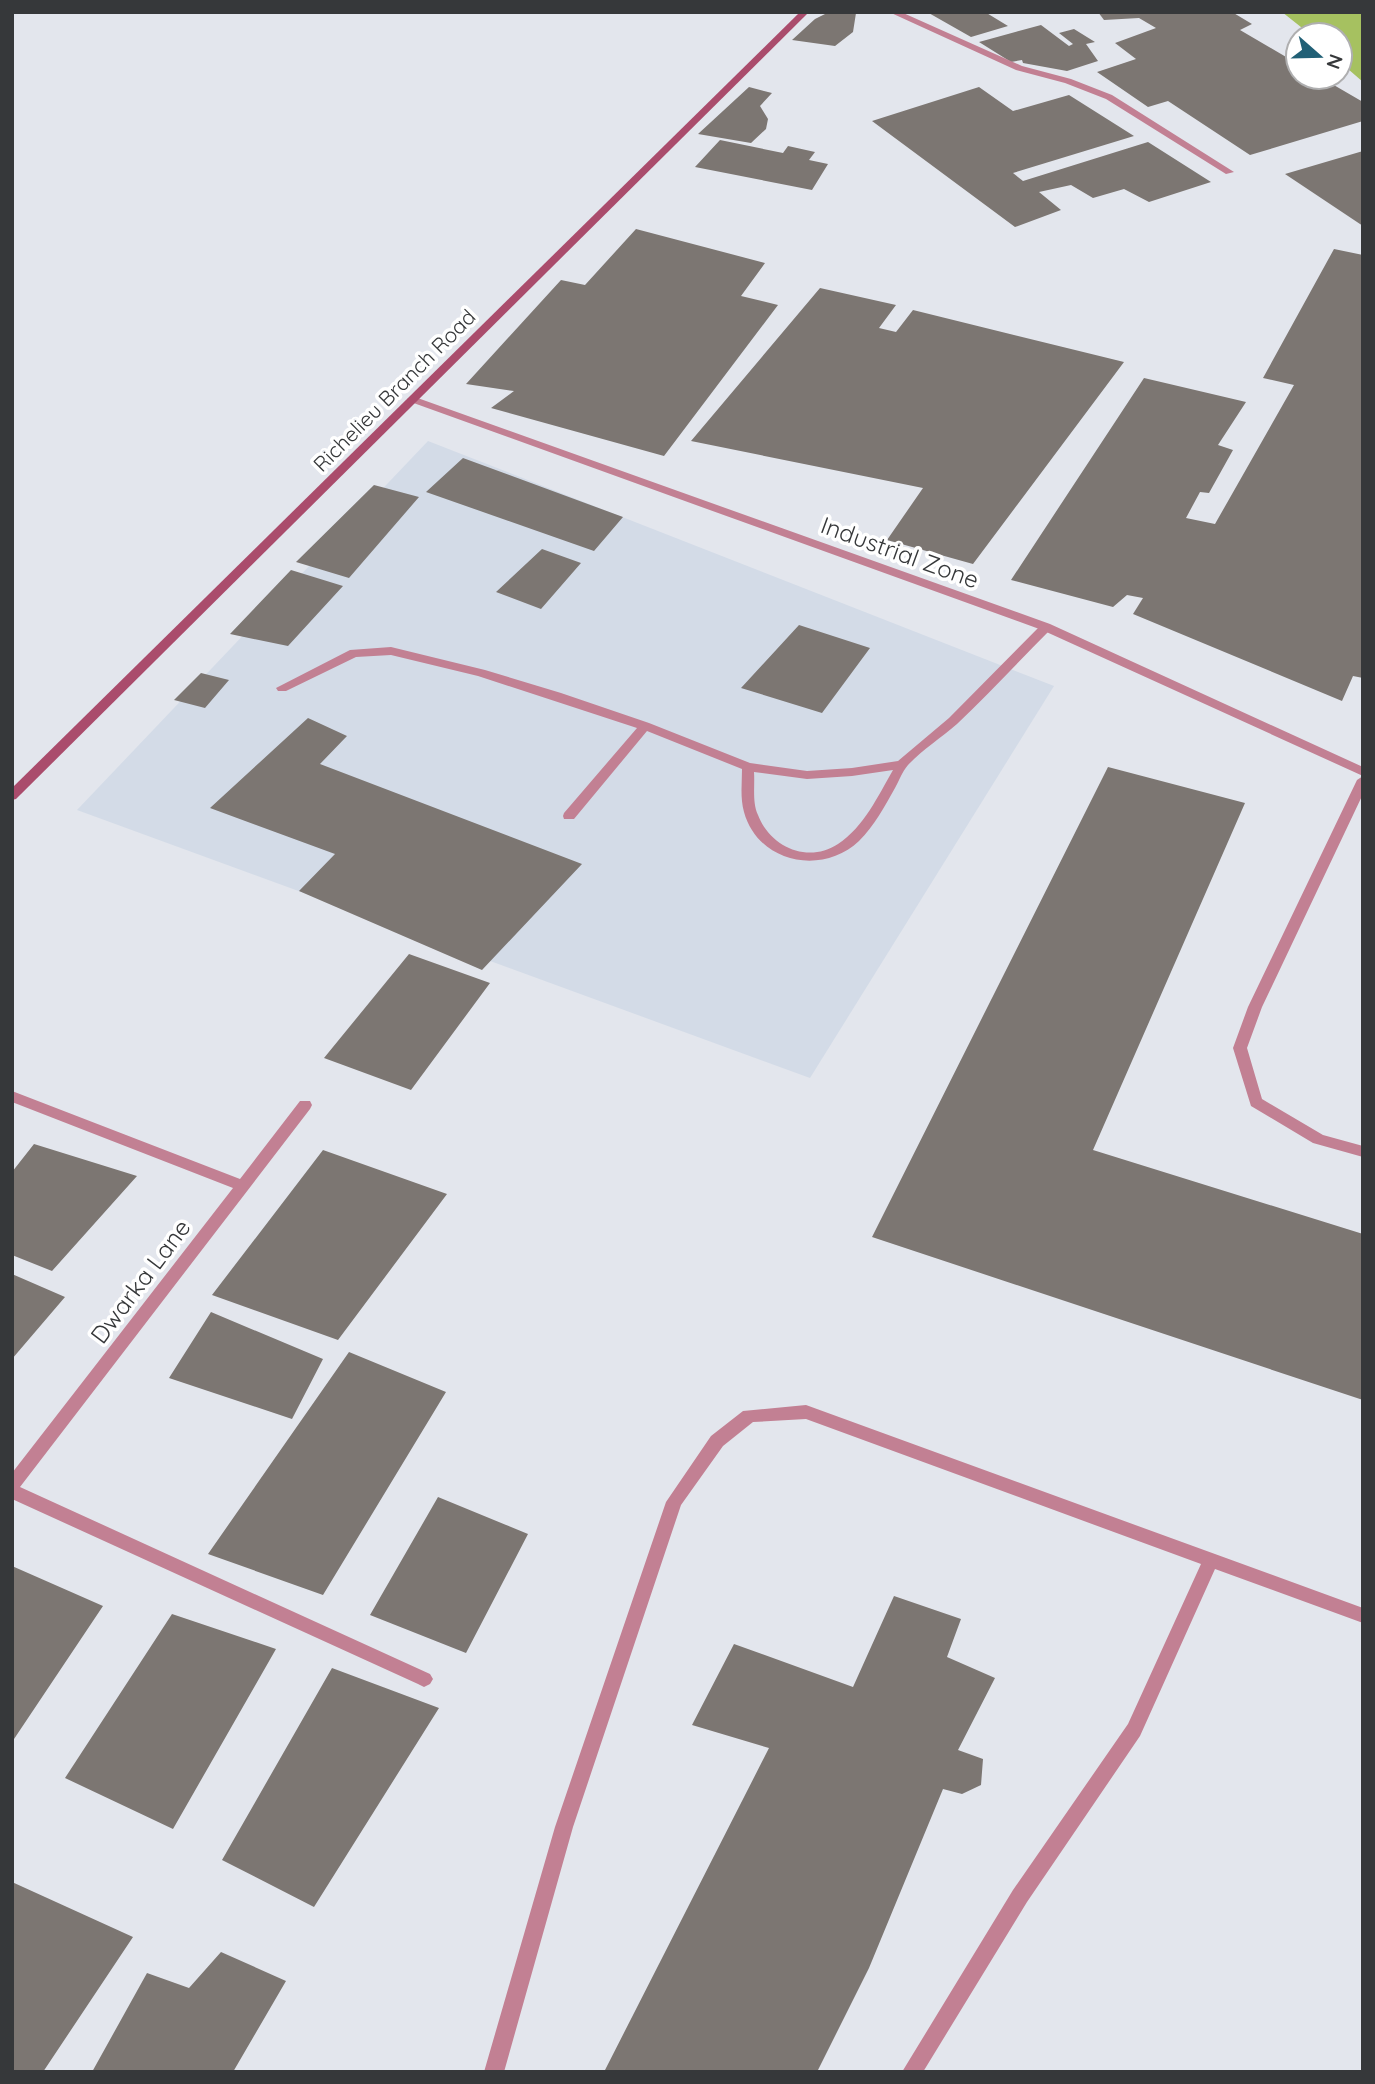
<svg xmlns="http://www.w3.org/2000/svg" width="1375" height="2084" font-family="Quicksand,sans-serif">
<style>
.built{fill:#d3dbe7}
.forest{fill:#a6c160}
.building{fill:#7c7672}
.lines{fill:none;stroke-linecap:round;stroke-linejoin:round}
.lane{fill:#c28093;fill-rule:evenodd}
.street{fill:#c28093;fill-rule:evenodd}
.secondary{fill:#aa4c6c;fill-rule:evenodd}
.labels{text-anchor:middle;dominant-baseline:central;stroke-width:7;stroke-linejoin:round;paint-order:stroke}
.far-street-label{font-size:21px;fill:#36383a;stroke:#fff}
.street-label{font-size:24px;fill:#36383a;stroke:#fff}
</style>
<rect width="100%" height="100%" fill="#e3e6ed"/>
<path class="built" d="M428,441L1054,686L810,1078L77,810Z"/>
<path class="forest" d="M1282,12H1363V82L1340,62V35H1311Z"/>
<path class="building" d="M829,12L856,13L853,32L835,46L792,40L815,19Z
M927,12H985L1008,26L971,37Z
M1098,12H1232L1252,24L1240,30L1298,64V77H1320L1363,102V121L1250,155L1168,101L1148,107L1097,72L1136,59L1115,43L1156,28L1139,18L1104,20Z
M1041,25L1069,46L1073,44L1059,33L1074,29L1095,42L1086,44L1098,61L1067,71L1023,63L1022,60L1011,62L979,42Z
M749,87L772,93L760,106L768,119L766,129L751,143L698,134Z
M979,87L1013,111L1069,95L1134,136L1013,173L1023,181L1148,142L1211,182L1149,202L1124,189L1093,198L1071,185L1039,192L1061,210L1015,227L872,121Z
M720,140L783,153L788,146L815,152L809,160L828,164L812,190L695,167Z
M1363,151V226L1285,174Z
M636,229L765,263L741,296L778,305L664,456L491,408L514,391L466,384L561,280L585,285Z
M1334,249L1363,255V678L1353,676L1342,701L1133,614L1143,598L1127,595L1113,607L1011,580L1144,378L1246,402L1218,445L1233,450L1209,493L1200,492L1186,518L1215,524L1294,385L1263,378Z
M820,288L896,305L879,328L896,332L913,310L1124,362L973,564L887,540L923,488L691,441Z
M463,458L623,517L594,551L426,492Z
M374,485L419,497L349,578L296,562Z
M542,549L581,563L541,609L496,592Z
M291,570L343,586L288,646L230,634Z
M799,625L870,648L822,713L741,688Z
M201,673L229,680L205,708L174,700Z
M308,718L347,736L320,764L582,864L482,970L299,891L335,854L210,808Z
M1108,767L1245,803L1093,1150L1363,1234V1400L872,1237Z
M409,954L490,983L411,1090L324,1058Z
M34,1144L137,1176L52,1271L12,1255V1172Z
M323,1150L447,1194L338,1340L212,1295Z
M12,1274L65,1297L12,1359Z
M211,1312L323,1359L292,1419L169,1378Z
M349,1352L446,1392L323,1595L208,1554Z
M438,1497L528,1534L466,1653L370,1615Z
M12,1566L103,1606L12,1742Z
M894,1596L961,1619L947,1657L995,1678L958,1750L983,1759L981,1785L962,1794L943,1789L869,1968L817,2072H604L769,1748L692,1725L734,1644L853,1687Z
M172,1614L276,1649L173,1829L65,1778Z
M332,1668L439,1708L314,1907L222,1860Z
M12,1882L133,1937L43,2072L12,2070Z
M221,1952L286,1981L233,2072H92L147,1973L189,1988Z"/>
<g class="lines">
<path class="lane" d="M889,12H901L1022,66L1071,79L1112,95L1234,172L1226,174L1106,99L1065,83L1016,70Z
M1046,623L1052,627L1050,630C1019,661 989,694 957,724C941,738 922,750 908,765C902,772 899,781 895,788C885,806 874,826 859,841C822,876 758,863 744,812C740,798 742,783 742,769L647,731L574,819H564L563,816L564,813L637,728L478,676L391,655L356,657L286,691H278L276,688L350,650L391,647L485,670L561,693L649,723L750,763L807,771L852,768L898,761L949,718L1042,624ZM893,770C878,796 864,827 838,844C808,864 770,847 758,815C752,802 755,786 754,772L807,779L852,776Z
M1363,776V794L1262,1007L1247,1048L1262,1099L1323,1135L1363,1146V1157L1313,1143L1251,1106L1233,1048L1248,1007L1357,780Z
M806,1405L1363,1608V1623L1215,1569L1140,1736L1027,1902L923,2072H902L1013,1890L1128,1724L1201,1564L806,1419L753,1422L723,1446L681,1505L573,1827L504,2072H484L555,1827L666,1502L711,1436L743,1411Z"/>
<path class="street" d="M412,396L1050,624L1363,767V776L1042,630L408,401L407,399Z
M12,1091L240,1179L300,1101H310L312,1105L310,1109L20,1487L430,1674L433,1679L430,1684L424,1687L418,1684L12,1499V1473L233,1188L12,1102Z"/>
<path class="secondary" d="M800,12H809L16,799L12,800V788Z"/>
</g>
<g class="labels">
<g class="far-street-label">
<text transform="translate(394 390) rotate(-45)">Richelieu Branch Road</text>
</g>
<g class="street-label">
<text transform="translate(900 552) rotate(20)">Industrial Zone</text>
<text transform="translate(140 1281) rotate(-53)">Dwarka Lane</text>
</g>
</g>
<rect width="1375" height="2084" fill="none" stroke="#36383a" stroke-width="28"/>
<g transform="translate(1319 56) rotate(110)"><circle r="33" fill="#ffffff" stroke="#afafb0" stroke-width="2"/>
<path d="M0-5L12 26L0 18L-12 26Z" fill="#216076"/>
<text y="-10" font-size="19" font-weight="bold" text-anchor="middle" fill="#36383a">N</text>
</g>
</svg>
